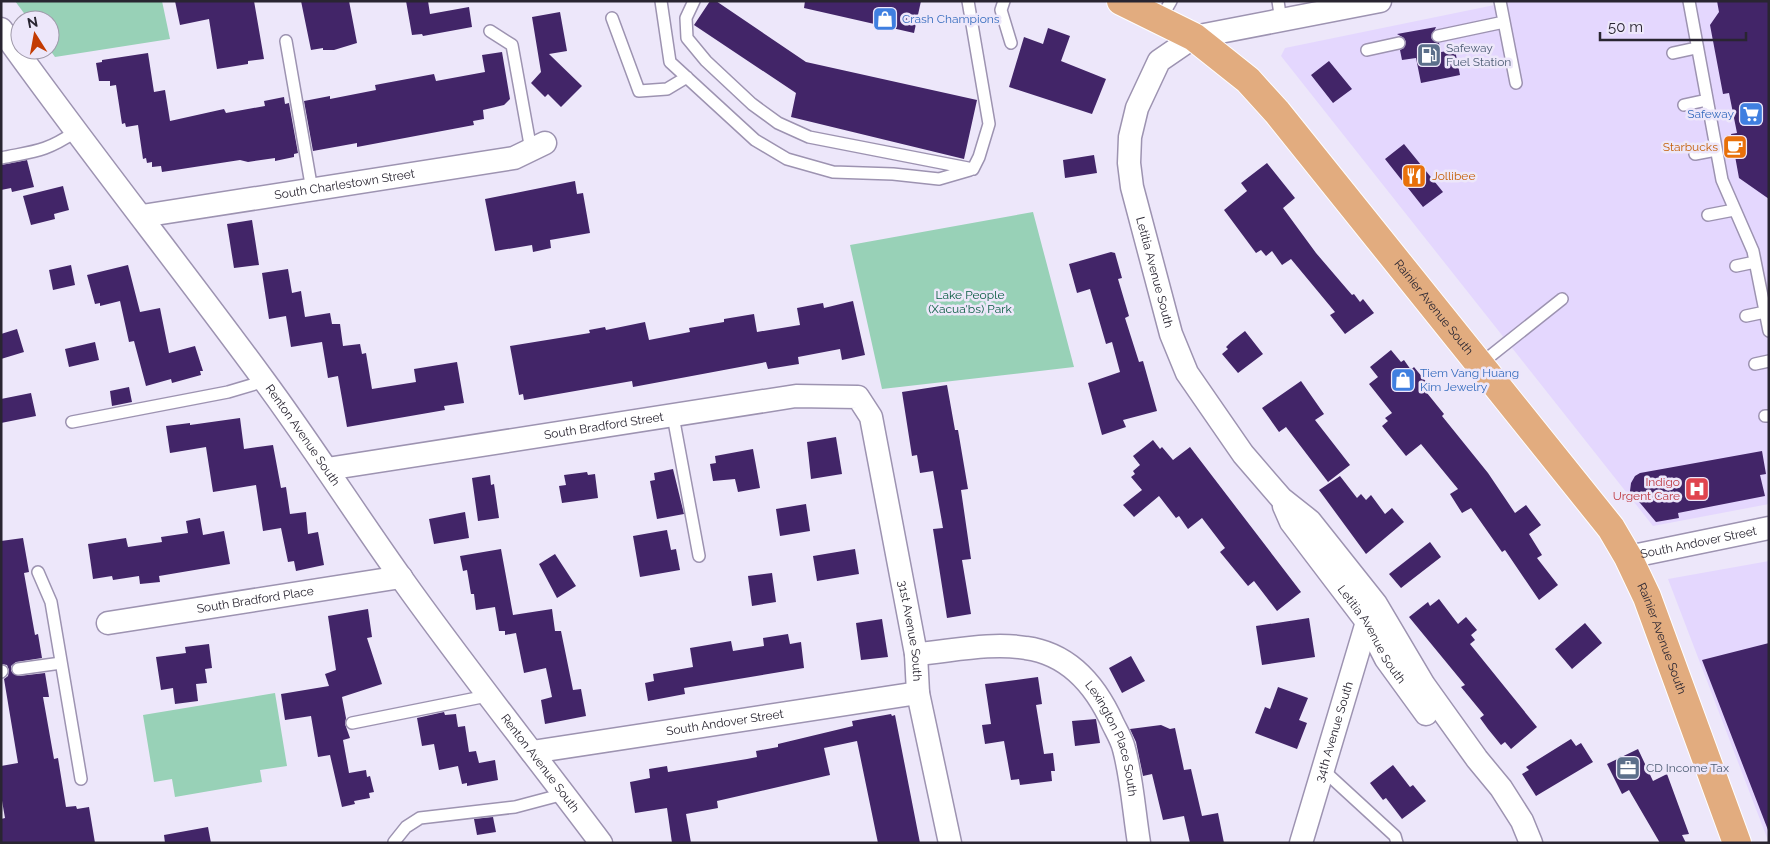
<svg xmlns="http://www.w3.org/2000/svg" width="1770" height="844" font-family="Raleway,sans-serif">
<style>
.built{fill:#e4d7fe}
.green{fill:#98d1b7}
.building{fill:#422568}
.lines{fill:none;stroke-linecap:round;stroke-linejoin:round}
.lane-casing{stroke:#9d93b1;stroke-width:14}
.street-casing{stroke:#9d93b1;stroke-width:25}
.primary-casing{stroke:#fff;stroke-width:30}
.lane{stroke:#fff;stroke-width:11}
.street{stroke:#fff;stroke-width:22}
.primary{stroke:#e2ac7f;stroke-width:28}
.labels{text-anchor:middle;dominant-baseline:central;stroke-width:5;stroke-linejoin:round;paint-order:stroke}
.shop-label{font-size:12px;fill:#366cbe;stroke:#ede7fa;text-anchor:start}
.service-label{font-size:12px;fill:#4e5e75;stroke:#ede7fa;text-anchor:start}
.food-label{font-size:12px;fill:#c56008;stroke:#ede7fa;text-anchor:end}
.street-label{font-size:12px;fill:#292531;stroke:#ede7fa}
.park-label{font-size:12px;fill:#085b41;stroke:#ede7fa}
.health-label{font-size:12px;fill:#be3a42;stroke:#ede7fa;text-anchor:end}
</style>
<rect width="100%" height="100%" fill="#ede7fa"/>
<path class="built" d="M1514,1H1769V504L1653,526L1281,56L1285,48Z
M1769,561V843L1668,579Z"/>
<path class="green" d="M15,1H162L170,39L55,57L50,50V20H29Z
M1033,212L1074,367L882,389L850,245Z
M275,693L287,766L260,770L262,782L175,797L172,779L154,782L143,715Z"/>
<path class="building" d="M175,1H254L264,59L248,61V64L217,69L209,19L180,25Z
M301,1H349L357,43L334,50H323V48L311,50Z
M406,1H428L430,14L469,7L472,27L423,36L422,34L412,35Z
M710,1H716L806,62L977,100L964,159L791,117L796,93L694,25Z
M805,1H921L914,33L804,8Z
M1717,1H1769V199L1739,178L1731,134L1737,133L1729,93L1723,94L1710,25L1719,12Z
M560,12L567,51L549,54L582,86L561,107L548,94L545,97L531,83L541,72L532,17Z
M1436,27L1431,38L1439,43L1441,52L1455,50L1460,75L1421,83L1416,58L1402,60L1400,50L1404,48L1406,42L1404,38L1397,34Z
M1048,28L1070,36L1061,61L1106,79L1092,114L1009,87L1024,37L1043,44Z
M502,52L510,99L504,105L483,110L484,119L473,121L474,125L357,147V143L313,151L304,101L330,96V99L376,90L375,85L434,74L436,81L485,72L482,55Z
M148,53L154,92L165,90L170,121L224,109L226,113L265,106L264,101L284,97L285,104L289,103L298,153L294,154V157L275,161V158L248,162L240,160L162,172L161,166L152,167V162L147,163L146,158L143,159L138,125L126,127L125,123L122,124L116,85L110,86V81H99L96,63L102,62V60Z
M1329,61L1352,89L1333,103L1311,75Z
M1404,144L1443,192L1423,207L1385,159Z
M1094,155L1097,173L1065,178L1063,160Z
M27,160L34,187L12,192L11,188L1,190V165Z
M1267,163L1295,198L1283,208L1316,253L1352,295L1354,294L1360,302L1363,299L1374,313L1345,334L1330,315L1335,312L1291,259L1282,265L1272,251L1266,256L1261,250L1256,253L1224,210L1247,191L1241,183Z
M575,181L577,194L583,193L590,233L550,240L551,248L533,252L532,245L495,251L485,199Z
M63,186L69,210L54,214L55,219L31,225L23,196Z
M252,220L259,265L234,268L227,224Z
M1111,252L1115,253L1122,278L1118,279L1129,316L1125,318L1139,362L1143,361L1157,411L1123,420L1126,427L1102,435L1088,383L1120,372L1112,342L1106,344L1090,289L1077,293L1069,264Z
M71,265L75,285L53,290L49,270Z
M128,265L140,312L160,308L169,353L195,346L203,371H200L201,375L172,383L171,379L146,386L134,341L129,342L120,301L100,306V303L95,304L87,275Z
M288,269L292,293L301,291L305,317L330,313L332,324H340L343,346L360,344L362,354L366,353L372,389L416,382L414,369L457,362L464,403L444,406L445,410L347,427L338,376L328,378L322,342L291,347L286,316L269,319L262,273Z
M853,301L865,355L842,360L840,349L798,357L799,364L768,369L766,362L633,387L632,381L524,400L523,394L519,395L510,346L590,333L589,330L605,327L606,330L645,322L649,340L690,332L689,328L724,322V319L754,314L757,332L800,325L797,308L823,303L824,308Z
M17,329L24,352L1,359V334Z
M1245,331L1263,354L1238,373L1222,354L1228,349L1226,347L1231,342Z
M95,342L99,360L69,367L65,349Z
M1391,350L1401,362L1404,360L1411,370L1414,367L1432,389L1427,393L1444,414L1442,416L1488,473L1515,513L1526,505L1541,525L1529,534L1542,555L1537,558L1558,585L1539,600L1505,550L1502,552L1471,508L1462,513L1450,494L1458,489L1421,444L1406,456L1382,426L1388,421L1385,418L1392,413L1369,384L1378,377L1370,367Z
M1301,381L1324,414L1315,420L1350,465L1328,482L1286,427L1279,432L1262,408Z
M947,385L955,430H958L968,489L961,490L971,559L962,560L971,614L947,618L933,529L943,528L933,471L920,473L917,455L912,456L902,392Z
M129,387L132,402L112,406L110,391Z
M31,393L36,416L1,423V399Z
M240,418L244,449L273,445L281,488L286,487L290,514L306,512L308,534L318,532L324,565L296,571L294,561L288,562L281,528L263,531L256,485L213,492L206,447L170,453L166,426L190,423V425Z
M836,437L842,474L811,479L807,442Z
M1153,440L1160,449L1162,447L1173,460L1190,447L1301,592L1277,611L1254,581L1248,586L1220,552L1225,548L1202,518L1188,529L1179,516L1176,518L1159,496L1134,517L1123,505L1142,490L1131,477L1135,474L1133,471L1140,465L1133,456Z
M753,449L760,488L738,492L735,479L713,481L710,464L716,463L715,456Z
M1762,451L1766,474L1760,475L1765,496L1678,513L1679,518L1656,522L1630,491L1631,483L1635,476L1640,473Z
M673,469L684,514L657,519L650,481L655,480L654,473Z
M587,472L588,475L595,474L598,498L562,503L559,486L566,485L564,475Z
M490,475L491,485L494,484L499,518L478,521L472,478Z
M1340,476L1357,498L1361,494L1366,500L1371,495L1385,514L1392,508L1404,522L1366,554L1319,490Z
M806,504L810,531L780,536L776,509Z
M465,512L469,538L434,544L429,519Z
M200,518L203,535L224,531L230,564L159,576L160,582L140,584L139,576L113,580L112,576L93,579L88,544L126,538L128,547L162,542L161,537L188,533L186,521Z
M667,530L671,550L676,549L680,570L640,577L633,536Z
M23,538L29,572L24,573L35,635L38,634L42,658L16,662L11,666V671L19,676L45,673L49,697H43L54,759L58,758L66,807L76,806L77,809L89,807L95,843H1V819L5,818L1,795V766L18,763L4,679L8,676L9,670L7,665L1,664V541Z
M1430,542L1441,557L1401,588L1389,574Z
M501,549L513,615L552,609L555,631H561L573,690L581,689L586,716L545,724L541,700L552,697L546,668L524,673L516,633L505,635V631H499L495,607L476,610L474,594H471L467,570L463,571L460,556Z
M855,549L859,574L817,581L813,556Z
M555,554L576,586L557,598L539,564Z
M772,573L776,602L752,606L748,576Z
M1439,599L1458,624L1466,617L1477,630L1471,635L1475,640L1470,644L1537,727L1511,749L1505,742L1501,745L1488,729L1480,718L1484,715L1461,687L1465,685L1409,617L1428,602L1430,606Z
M368,609L372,637L367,638L382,684L342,697L346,718L345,724L350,738L343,740L349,773L366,770L367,777L370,776L374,792L369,793L370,798L354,801L355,804L342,807L330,755L318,757L311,716L285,720L281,694L329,686L325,674L336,670L328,616Z
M1309,618L1315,657L1262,665L1256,626Z
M882,619L888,657L861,660L856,623Z
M1585,623L1602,643L1572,669L1555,649Z
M788,634L790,644L801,642L804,668L684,688L685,694L648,701L645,683L654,681L653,674L693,667L690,648L731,641L733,651L764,646L763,638Z
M1769,643V830H1768L1702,660Z
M209,644L212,668L205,669L207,683L196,684L198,701L175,704L173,688L161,690L156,657L186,653L185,647Z
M1131,656L1145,681L1122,693L1109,668Z
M1038,677L1042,704L1036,705L1044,754L1053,753L1055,771H1051L1052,781L1020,785L1019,779L1011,780L1004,741L985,744L982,725L991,724L985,684Z
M1278,687L1308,698L1299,720L1307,723L1297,749L1255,733L1265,707L1270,709Z
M444,712L445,715L456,714L458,727L465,726L469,752L476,751L479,763L495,760L498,780L467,786V783L462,784L458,766L439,770L434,744L422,746L417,718Z
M891,714L892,716L895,715L920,843H878L857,741L824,748L830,775L717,801L718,808L686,814L691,843H672L667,808L635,813L630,782L650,778L649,769L667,766L668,772L747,759L757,757L756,751L778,747V744L853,726L852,721Z
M1096,719L1100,743L1075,746L1072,721Z
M1161,725L1170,729L1175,728L1184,770L1191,769L1202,816L1218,813L1224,843H1190L1184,816L1163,820L1152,774L1143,776L1136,742L1130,729Z
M1571,739L1576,746L1581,743L1593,762L1536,796L1522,774L1529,770L1526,767Z
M1638,749L1653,781L1667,774L1689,834L1682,835L1686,843H1660L1629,790L1622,794L1607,764Z
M1393,765L1410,787L1413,785L1426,801L1402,819L1386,798L1383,800L1370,783Z
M493,817L496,832L477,835L474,819Z
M208,827L211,843H165L164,835Z"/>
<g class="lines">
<defs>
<path id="lane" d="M661,1L670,62L755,140L787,159L833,172L893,174L939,179L970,170
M694,1L686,18L687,38L706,61L752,104L778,123L809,137L973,169L979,157L989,124L968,1
M1004,1L1001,10L1011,43
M1278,1L1281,21
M1500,1L1516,83
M1689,1L1722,180L1753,251L1769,331
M612,18L639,91L667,89L687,77
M1160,20L1171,1
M490,31L512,45L531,150
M1438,36L1504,22
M286,41L312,190
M1367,50L1399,43
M1673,53L1696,48
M1684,105L1707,100
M1695,154L1716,150
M1,158C35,151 45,152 75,132
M1708,215L1734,210
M1736,266L1755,262
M1746,316L1765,312
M1755,364L1769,361
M1479,365L1562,299
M673,416L699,556
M1765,416H1769
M72,422L228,392L265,381
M38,572L51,602L81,779
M18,669L61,663
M1,672L2,671
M352,723L487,696
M1322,769L1395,836L1397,843
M394,842L406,827L420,818L515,807L564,794"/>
<g id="street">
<path id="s1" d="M1380,1L1194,37L1159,61L1137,108L1130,137L1129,163L1132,187L1171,334L1187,373L1243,454L1281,498L1310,521L1376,604L1424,685L1477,759L1501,788L1522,821L1531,843"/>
<path id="s2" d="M1,29C86,148 177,262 263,379C311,444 355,513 402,579C466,669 535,755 601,843"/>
<path id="s3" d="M142,216L514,158L545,143"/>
<path id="s4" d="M327,469L796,396L858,397L871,417L916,654L918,693L950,843"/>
<path id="s5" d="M1284,506L1291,522L1367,622L1386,659L1426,714"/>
<path id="s6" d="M1628,557L1769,528"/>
<path id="s7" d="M108,623L401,577"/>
<path id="s8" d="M916,654C952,651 991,642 1026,648C1070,654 1096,686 1113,724C1117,732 1122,740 1124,749C1132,779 1134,812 1139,843"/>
<path id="s9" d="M532,752L918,693"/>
<path id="s10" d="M1301,843L1367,622"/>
</g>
<g id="primary">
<path id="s11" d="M1121,1L1194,37L1248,80L1277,112L1611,528L1628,557L1647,597L1737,843"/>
</g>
</defs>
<use href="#lane" class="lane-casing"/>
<use href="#street" class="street-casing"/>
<use href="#primary" class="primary-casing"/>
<use href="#lane" class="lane"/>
<use href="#street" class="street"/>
<use href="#primary" class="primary"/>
</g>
<defs>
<symbol id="shop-square" viewBox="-11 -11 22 22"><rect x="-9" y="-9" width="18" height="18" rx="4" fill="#3f7fe0" stroke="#ede7fa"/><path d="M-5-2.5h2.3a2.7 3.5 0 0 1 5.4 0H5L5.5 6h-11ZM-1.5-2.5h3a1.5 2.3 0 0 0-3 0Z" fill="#fff"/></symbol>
<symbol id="fuel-square" viewBox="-11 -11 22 22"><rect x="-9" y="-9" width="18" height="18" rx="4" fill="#5c6f8a" stroke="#ede7fa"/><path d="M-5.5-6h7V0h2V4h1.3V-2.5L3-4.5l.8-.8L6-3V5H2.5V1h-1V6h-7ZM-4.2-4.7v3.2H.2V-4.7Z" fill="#fff"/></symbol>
<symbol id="supermarket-square" viewBox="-11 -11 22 22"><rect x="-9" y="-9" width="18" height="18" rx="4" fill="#3f7fe0" stroke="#ede7fa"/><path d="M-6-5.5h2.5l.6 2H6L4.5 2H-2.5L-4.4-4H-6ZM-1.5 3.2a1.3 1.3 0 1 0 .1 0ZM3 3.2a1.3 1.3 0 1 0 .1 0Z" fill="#fff"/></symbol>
<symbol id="cafe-square" viewBox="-11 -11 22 22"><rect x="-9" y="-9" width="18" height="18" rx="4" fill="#e8710a" stroke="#ede7fa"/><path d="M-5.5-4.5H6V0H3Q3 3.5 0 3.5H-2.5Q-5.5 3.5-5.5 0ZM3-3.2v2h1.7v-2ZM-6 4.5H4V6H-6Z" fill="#fff"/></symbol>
<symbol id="restaurant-square" viewBox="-11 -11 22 22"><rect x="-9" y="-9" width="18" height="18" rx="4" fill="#e8710a" stroke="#ede7fa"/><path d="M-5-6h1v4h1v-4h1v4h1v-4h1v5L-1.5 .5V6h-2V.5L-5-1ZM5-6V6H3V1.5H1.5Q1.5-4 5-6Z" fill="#fff"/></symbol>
<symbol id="hospital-square" viewBox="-11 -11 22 22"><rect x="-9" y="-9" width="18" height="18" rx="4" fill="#e0444e" stroke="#ede7fa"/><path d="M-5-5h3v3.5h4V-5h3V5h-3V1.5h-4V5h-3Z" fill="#fff"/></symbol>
<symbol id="office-square" viewBox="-11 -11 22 22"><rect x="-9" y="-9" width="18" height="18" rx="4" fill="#5c6f8a" stroke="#ede7fa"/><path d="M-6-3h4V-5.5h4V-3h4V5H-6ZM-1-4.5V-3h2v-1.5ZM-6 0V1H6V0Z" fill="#fff"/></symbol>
</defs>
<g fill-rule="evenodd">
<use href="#shop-square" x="871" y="5" width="28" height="28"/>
<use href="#fuel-square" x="1415" y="41" width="28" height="28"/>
<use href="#supermarket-square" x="1737" y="100" width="28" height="28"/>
<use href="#cafe-square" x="1721" y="133" width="28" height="28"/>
<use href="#restaurant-square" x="1400" y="162" width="28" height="28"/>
<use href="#shop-square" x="1389" y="366" width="28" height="28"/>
<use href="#hospital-square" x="1683" y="475" width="28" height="28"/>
<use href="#office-square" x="1614" y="754" width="28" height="28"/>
</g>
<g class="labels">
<g class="shop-label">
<text x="902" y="19">Crash Champions</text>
<text x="1734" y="114" text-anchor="end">Safeway</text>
<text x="1420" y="373">Tiem Vang Huang<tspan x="1420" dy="14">Kim Jewelry</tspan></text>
</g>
<g class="service-label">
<text x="1446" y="48">Safeway<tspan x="1446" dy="14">Fuel Station</tspan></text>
<text x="1646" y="768">CD Income Tax</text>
</g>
<g class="food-label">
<text x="1718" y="147">Starbucks</text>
<text x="1432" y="176" text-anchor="start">Jollibee</text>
</g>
<g class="street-label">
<text stroke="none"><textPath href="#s3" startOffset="205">South Charlestown Street</textPath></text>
<text stroke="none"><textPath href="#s1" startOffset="452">Letitia Avenue South</textPath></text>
<text stroke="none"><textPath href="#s11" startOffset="444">Rainier Avenue South</textPath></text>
<text stroke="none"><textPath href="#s4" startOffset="280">South Bradford Street</textPath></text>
<text stroke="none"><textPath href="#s2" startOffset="506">Renton Avenue South</textPath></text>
<text stroke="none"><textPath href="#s6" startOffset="72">South Andover Street</textPath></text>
<text stroke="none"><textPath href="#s7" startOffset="149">South Bradford Place</textPath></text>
<text stroke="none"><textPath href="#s4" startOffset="778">31st Avenue South</textPath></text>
<text stroke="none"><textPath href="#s5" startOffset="156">Letitia Avenue South</textPath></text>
<text stroke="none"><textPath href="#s11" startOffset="849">Rainier Avenue South</textPath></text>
<text stroke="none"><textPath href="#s9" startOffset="195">South Andover Street</textPath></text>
<text stroke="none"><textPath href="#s10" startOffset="116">34th Avenue South</textPath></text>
<text stroke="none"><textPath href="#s8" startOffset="245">Lexington Place South</textPath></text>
<text stroke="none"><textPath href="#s2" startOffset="911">Renton Avenue South</textPath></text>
</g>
<g class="park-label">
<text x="970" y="295">Lake People<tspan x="970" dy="14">(Xacua'bs) Park</tspan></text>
</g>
<g class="health-label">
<text x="1680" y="482">Indigo<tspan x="1680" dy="14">Urgent Care</tspan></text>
</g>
</g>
<rect width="1770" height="844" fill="none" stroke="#292531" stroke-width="5"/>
<g transform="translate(35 35) rotate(349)"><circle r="24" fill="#ede7fa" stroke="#9f99aa"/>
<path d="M0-4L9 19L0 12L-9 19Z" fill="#c33b02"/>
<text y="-8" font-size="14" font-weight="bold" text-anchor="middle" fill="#292531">N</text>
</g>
<path d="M1600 32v8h146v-8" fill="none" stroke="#292531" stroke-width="2.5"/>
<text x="1608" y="32" font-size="15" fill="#292531" stroke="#ede7fa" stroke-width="4" paint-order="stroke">50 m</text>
</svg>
